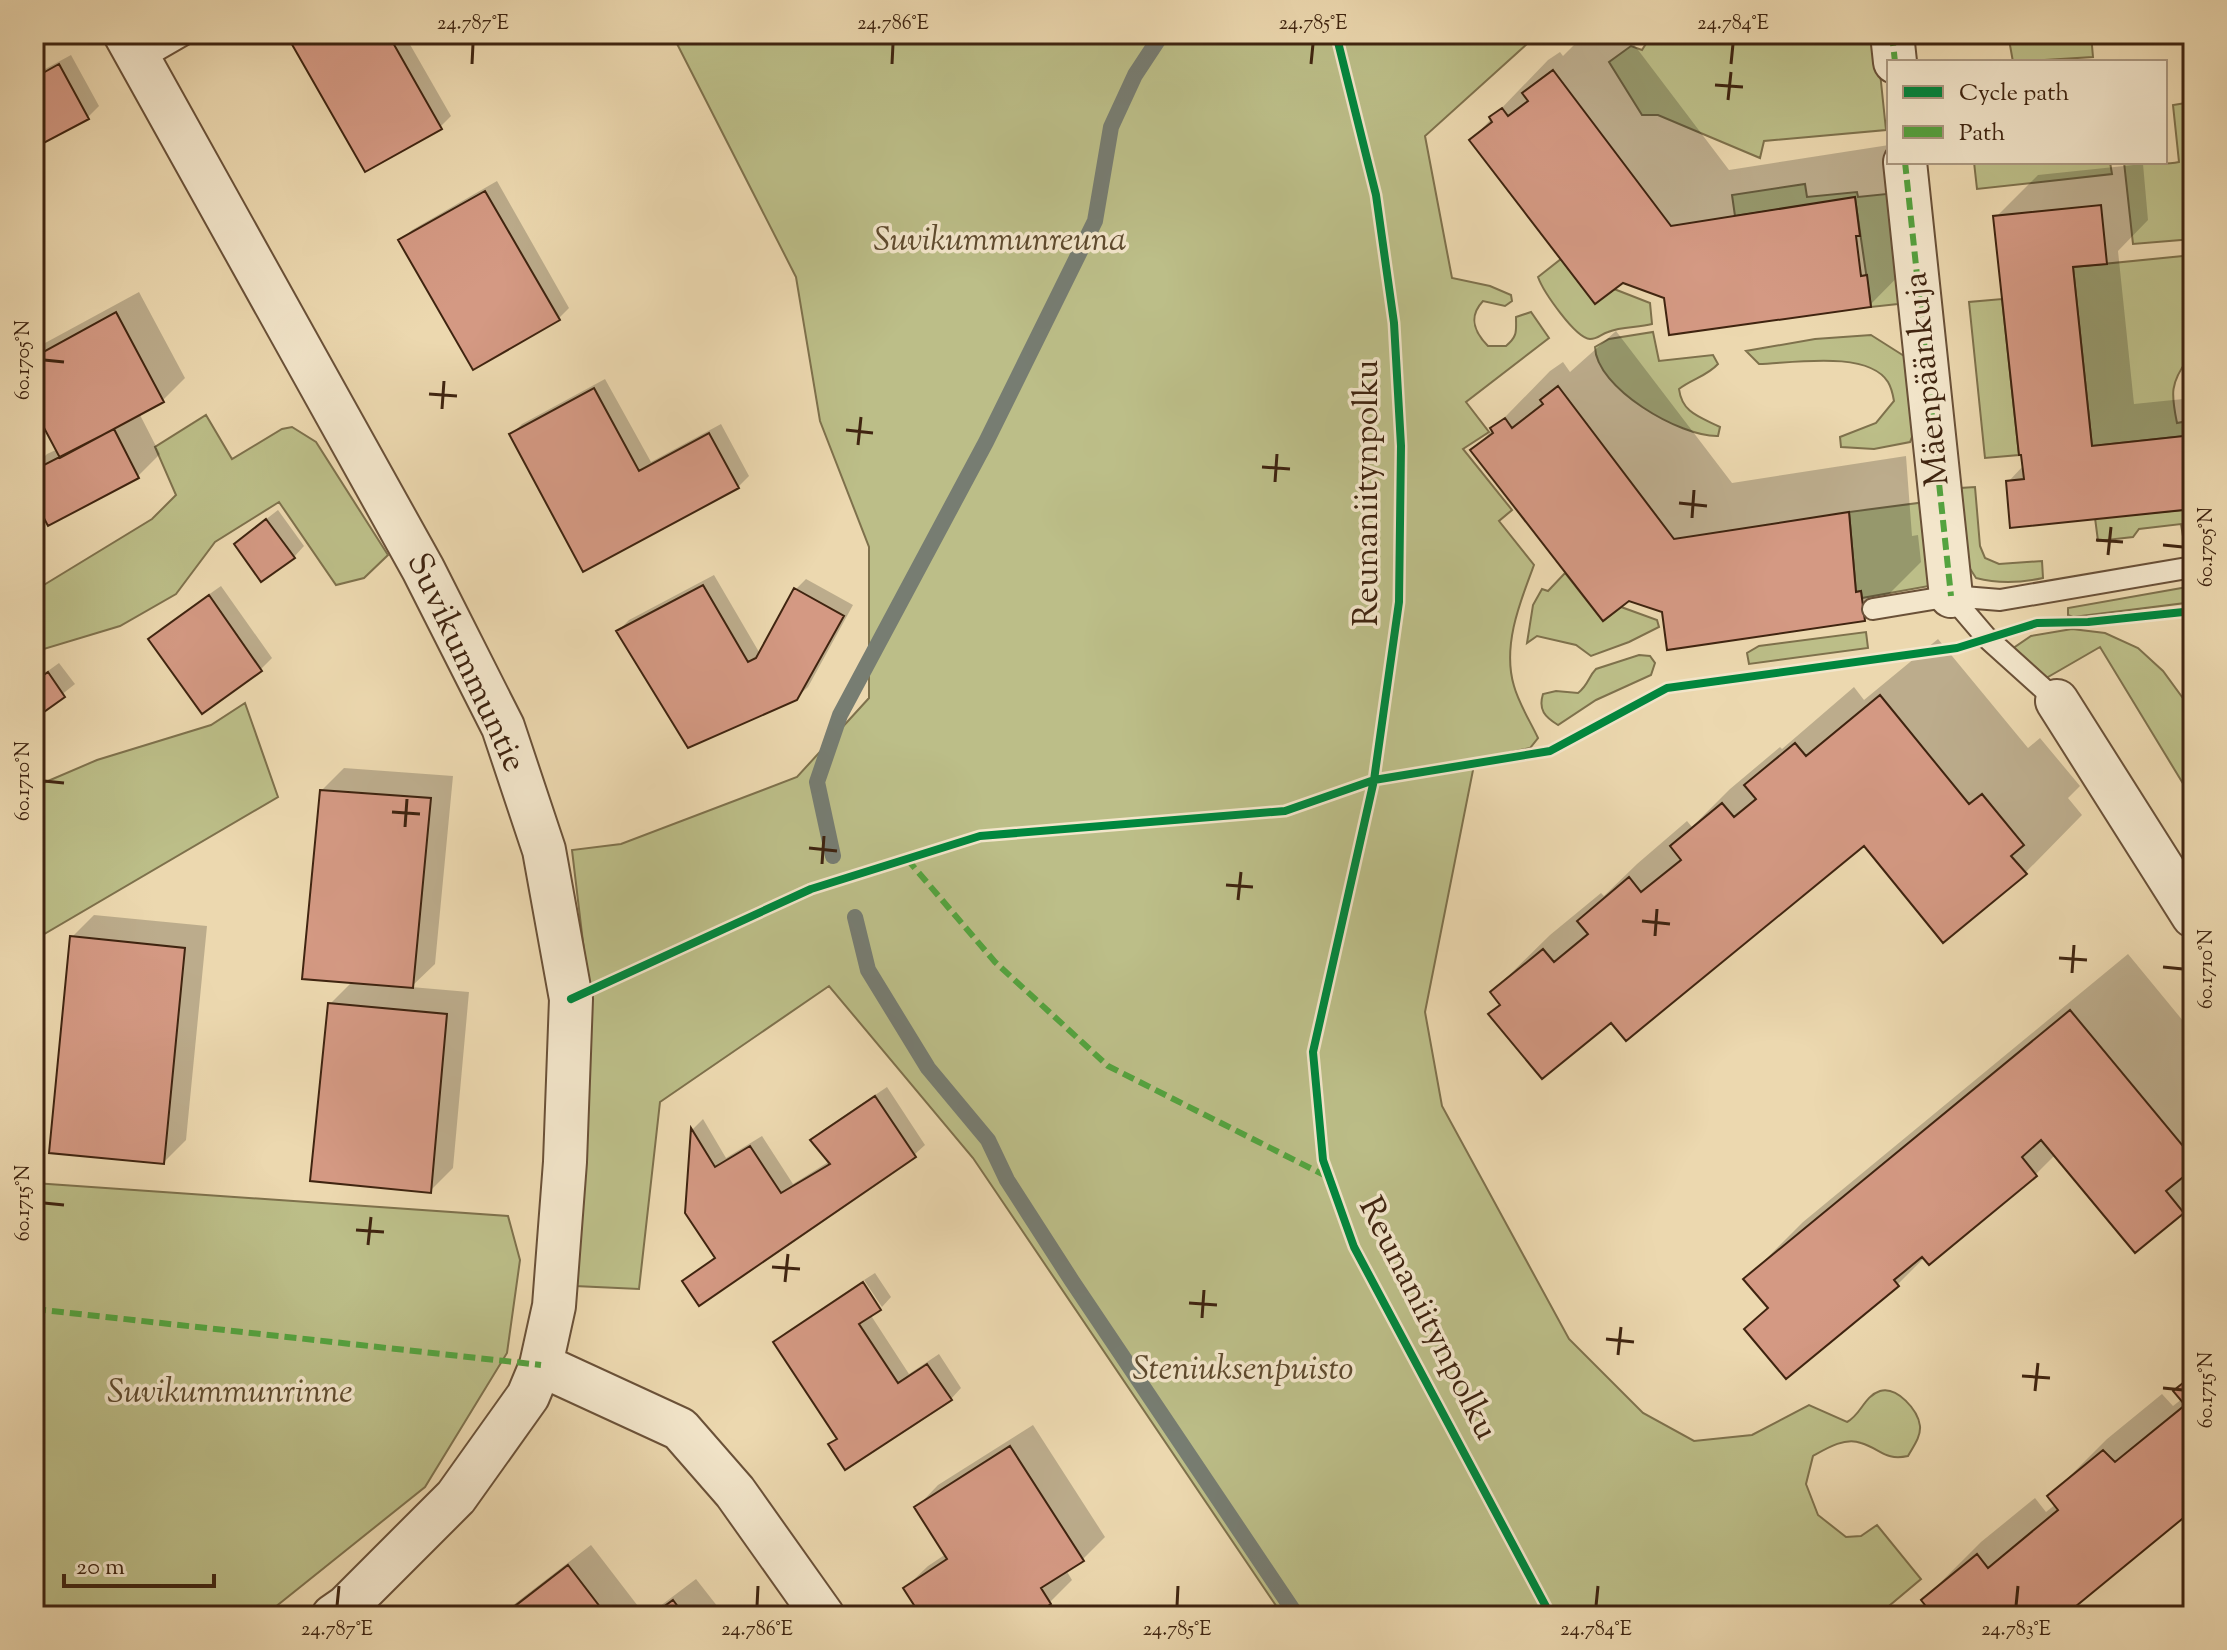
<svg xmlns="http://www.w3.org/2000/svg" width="2227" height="1650" font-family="'Sorts Mill Goudy',serif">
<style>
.green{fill:#bcbe88;stroke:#7e714c;stroke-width:2}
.shadow{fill:#0003}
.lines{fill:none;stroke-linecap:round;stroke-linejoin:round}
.stream{stroke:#777d72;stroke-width:16}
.building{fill:#d49983;stroke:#3f2410;stroke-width:2}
.service-casing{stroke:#6a5138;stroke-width:24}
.minor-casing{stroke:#6a5138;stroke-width:46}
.service{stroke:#f3e6cb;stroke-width:20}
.minor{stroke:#f3e6cb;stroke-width:42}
.quiet{stroke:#54a33f;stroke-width:6;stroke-dasharray:12 6;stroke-linecap:butt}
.cycleway-casing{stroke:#f3e6cb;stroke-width:13}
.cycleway{stroke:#00873e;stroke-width:8}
.ticks{fill:none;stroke:#3f2410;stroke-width:3}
.labels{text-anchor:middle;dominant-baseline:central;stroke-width:7;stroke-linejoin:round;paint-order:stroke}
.park-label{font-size:34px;font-style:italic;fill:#5e4a2e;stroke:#f3e6cb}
.street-label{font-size:34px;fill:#3f2410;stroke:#f3e6cb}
.neatline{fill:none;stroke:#3f2410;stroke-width:3}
.ticks-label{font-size:20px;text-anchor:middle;fill:#3f2410}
</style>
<rect width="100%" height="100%" fill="#ecd8af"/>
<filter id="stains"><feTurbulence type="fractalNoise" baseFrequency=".0025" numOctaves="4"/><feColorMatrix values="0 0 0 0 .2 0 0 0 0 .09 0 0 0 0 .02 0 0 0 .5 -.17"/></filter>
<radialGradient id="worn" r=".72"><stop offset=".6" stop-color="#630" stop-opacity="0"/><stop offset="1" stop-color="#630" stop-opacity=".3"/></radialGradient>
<path class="green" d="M672,34H1538L1425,136L1452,278L1490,286L1511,295L1512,301L1505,306L1483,301C1468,317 1474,332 1488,346H1506C1518,336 1516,331 1516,317L1531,312L1549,338L1466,402L1489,432L1463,449L1512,510L1499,521L1534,565C1520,602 1502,646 1514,686C1519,704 1530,721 1538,738L1530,748L1475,760L1425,1012L1442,1106L1569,1339L1643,1413L1694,1441L1752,1435L1809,1405L1847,1422C1861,1415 1864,1396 1880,1391C1897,1386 1918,1410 1920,1426C1921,1437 1913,1447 1908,1456C1885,1461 1881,1449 1861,1443C1845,1437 1827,1448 1813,1456L1806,1484L1818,1515L1846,1537L1861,1536L1877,1525L1921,1579L1877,1616H1283L973,1158L829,986L660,1102L639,1289L575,1286L590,1001L572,850L621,844L797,777L869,698V547L820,421L796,277Z
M1652,34H1876L1886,130L1764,141L1760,158L1658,115H1642L1609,62L1631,46L1642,50Z
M2008,34H2091L2093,57L2013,62Z
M2186,103L2193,165V239L2133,244L2124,162C2143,162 2160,166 2179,162L2173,105Z
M1974,162H2110L2112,174L1977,189Z
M1805,184L1807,197L1857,192L1858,197L1896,193L1907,300L1898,304L1871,307L1855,198L1735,216L1732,195Z
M2193,255V359H2188C2170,383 2171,394 2177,423L2193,420V435L2092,446L2073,267Z
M1561,259L1595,303L1614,289L1650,303L1652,324C1638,328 1622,326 1608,332C1601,334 1598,339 1590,339C1575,338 1543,291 1538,277Z
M2002,299L2019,455L1985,458L1969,302Z
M1653,332L1659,361L1713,355L1718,364C1707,376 1692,379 1679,389C1682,413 1700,417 1720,427L1718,436C1680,437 1596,388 1595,347L1609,339Z
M1871,335L1912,361L1919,419L1910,442L1874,449L1841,447L1840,437L1876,423L1894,401C1893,395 1891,387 1888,382C1868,350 1792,363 1759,364L1746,351L1815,339Z
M206,415L232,459L282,429L292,427L316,442L388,555L364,578L336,585L279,502L215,542L176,594L120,626L34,652V591L152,519L176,495L155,447Z
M1975,487L1980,546L1985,558L1999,564L2042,561L2043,578C2020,583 1999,584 1976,578L1967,564L1960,488Z
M1926,502L1929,586L1862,598L1861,591L1856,592L1849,512Z
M2193,509V554L2186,555L2181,524L2139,529L2133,537L2098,541L2095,518Z
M1565,573L1603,621L1621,607L1657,620L1659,627L1629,642L1591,656L1576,645L1537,636L1527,643L1533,605L1542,589L1548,591Z
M2193,586V602L2073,617L2068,615V608Z
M2072,629L2105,633L2138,648L2163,671L2193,712V800L2100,647L2041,681L2012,649L2031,636Z
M1866,632L1868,648L1749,664L1747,653L1759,646Z
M1639,655L1650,656L1655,663L1651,675L1596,700L1558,725C1545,717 1538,710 1543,694L1556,691L1578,693C1589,684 1588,677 1596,669Z
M245,703L278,797L34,940V787L97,760L211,725Z
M34,1183L508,1216L520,1260L507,1353L425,1487L264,1616H34Z"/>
<path class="shadow" d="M288,34H404L451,116L440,127Z
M1585,34H1626L1729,170L1889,145V162L1927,247L1870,305L1666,296L1471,140L1548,60L1560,52L1563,56Z
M71,55L99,106L88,117L34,134V75Z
M2143,164L2148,220L2118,251L2134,404L2193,398V507L2008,482L2024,465L1996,217L2038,175Z
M497,181L569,308L559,318L401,241L412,230Z
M139,292L185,378L163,400L139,413L160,454L138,476L34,495V467L47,454L58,449L34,405V349Z
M1616,331L1732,483L1906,456L1912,536L1918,535L1921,562L1864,619L1664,611L1473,450L1550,371L1563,362L1570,372Z
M605,379L651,462L721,424L749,476L738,487L584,570L511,435L522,424Z
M278,510L304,546L294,557L247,534Z
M714,575L759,652L795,590L806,579L853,605L808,687L796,698L618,631L629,620Z
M221,586L272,658L261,669L202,712L150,639L161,628Z
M1938,639L2028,748L2040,738L2080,786L2068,798L2082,815L2025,873L1864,843L1611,1020L1501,1004L1492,992L1550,935L1601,893L1604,896L1637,864L1687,821L1692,827L1730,789L1780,747L1782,749L1854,687L1864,700Z
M59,663L75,684L41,711L34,701V681Z
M344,768L453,776L435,964L411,987L469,992L453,1168L430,1191L330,1004L353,981L322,790Z
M94,915L207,926L186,1140L164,1162L72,937Z
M2128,954L2193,1033V1201L2183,1212L2056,1154L2036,1174L1929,1262L1925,1257L1898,1284L1786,1376L1746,1329L1769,1306L1746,1279L1803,1222Z
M887,1087L925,1145L914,1155L685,1281L716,1256L687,1213L693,1129L703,1119L726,1158L762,1136L793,1184L830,1161L812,1140L823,1130Z
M875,1273L891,1297L882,1307L864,1280Z
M861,1282L878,1309L870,1314L909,1374L939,1354L961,1388L951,1399L831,1444L838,1437L775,1343L786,1332Z
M2193,1374V1507L2060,1616H1927L1932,1611L1923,1600L1981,1542L2035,1498L2046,1512L2056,1504L2050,1496L2107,1439L2162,1394L2173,1406L2182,1399L2176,1391Z
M1033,1425L1105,1537L1083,1559L1066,1570L1072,1580L1050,1602L1028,1616H923L905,1588L928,1566L946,1554L916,1508L938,1485Z
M591,1545L641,1610L635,1616H499Z
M696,1579L725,1616H647Z"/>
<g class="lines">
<path class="stream" d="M833,856L817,782L840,715L986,442L1095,221L1111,127L1135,75L1162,34
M855,917L868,970L928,1068L988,1140L1007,1180L1072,1281L1297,1616"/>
</g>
<path class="building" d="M286,34H388L442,129L365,172Z
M59,64L89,119L38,146L34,138V78Z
M1553,70L1671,226L1855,197L1860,236H1856L1861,276L1867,275L1871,307L1669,335L1664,298L1623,283L1595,304L1469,140L1492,122L1489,117L1502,108L1508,116L1528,101L1522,93Z
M485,191L560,320L473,370L398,240Z
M2101,205L2107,264L2073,267L2092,446L2193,435V509L2010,528L2006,481L2024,479L2021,455H2019L1993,216Z
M116,312L164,402L60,458L34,409V357Z
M1558,386L1674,539L1849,512L1856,592L1861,591L1865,621L1667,650L1662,612L1629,601L1603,621L1470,450L1493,433L1490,428L1505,418L1512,428L1543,404L1540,400Z
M594,388L639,471L709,433L739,488L583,572L509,434Z
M114,429L139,478L48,526L34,499V470Z
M266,519L295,558L261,582L234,544Z
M703,585L748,662L756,658L794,588L844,616L797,700L688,748L616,631Z
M209,595L262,671L202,714L148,639Z
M48,672L65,697L41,714L34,704V682Z
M1880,695L1969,804L1982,794L2024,845L2011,856L2027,874L1943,943L1864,846L1626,1041L1611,1023L1542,1079L1488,1014L1500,1005L1490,992L1543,949L1554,962L1588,934L1577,921L1629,877L1641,892L1681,860L1670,846L1722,803L1734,817L1756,799L1744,785L1795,743L1806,756Z
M320,790L431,798L413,988L302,979Z
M70,936L185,948L164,1164L49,1153Z
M328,1003L447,1014L431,1193L310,1181Z
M2070,1010L2193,1158V1169L2166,1191L2184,1213L2135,1253L2041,1140L2022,1157L2037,1176L1929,1265L1922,1257L1894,1280L1899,1286L1786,1379L1744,1329L1768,1308L1743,1279Z
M875,1096L916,1157L699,1306L682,1281L715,1258L685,1213L691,1128L715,1167L750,1146L781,1193L830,1164L810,1140Z
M863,1282L881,1310L859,1324L898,1383L927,1364L952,1400L845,1470L828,1444L837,1439L773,1342Z
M2193,1375V1510L2064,1616H1930L1932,1614L1921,1600L1977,1554L1988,1568L2058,1510L2047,1496L2103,1450L2115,1462L2185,1405L2173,1391Z
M1010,1446L1084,1561L1041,1588L1051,1604L1032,1616H921L903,1588L947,1559L914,1507Z
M568,1565L607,1616H502Z
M673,1600L685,1616H651Z"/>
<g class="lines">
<defs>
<path id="service" d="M140,60L185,34
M1951,596L1986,637L2057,701
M1873,609L1951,596L2000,600L2193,567"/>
<path id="minor" d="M125,34L423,569L503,727L544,850L571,999L565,1162L554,1306L541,1365L528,1396L456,1497L346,1607L333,1616
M1892,34L1895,62
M1905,162L1951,596
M2057,701L2193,916
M541,1365L680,1429L735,1492L823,1616"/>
</defs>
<use href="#service" class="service-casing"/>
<use href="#minor" class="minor-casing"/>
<use href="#service" class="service"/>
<use href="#minor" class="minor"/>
<path class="quiet" d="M1892,34L1895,62
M1905,162L1951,596
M907,859L995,962L1108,1066L1328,1177
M34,1309L541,1365"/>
<defs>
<path id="cycleway" d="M1336,34L1376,195L1394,323L1401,446L1399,602L1374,780L1313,1052L1323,1160L1354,1247L1551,1616
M571,999L811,889L980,836L1285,811L1374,780L1550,751L1667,688L1957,648L2037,623L2088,622L2193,611"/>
</defs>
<use href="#cycleway" class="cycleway-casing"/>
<use href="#cycleway" class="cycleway"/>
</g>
<path class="ticks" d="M472,64L473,44M892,64L893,44M1311,64L1313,44M1731,64L1733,44M1715,85L1743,87M1728,100L1731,72M44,360L64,362M429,394L457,396M442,409L444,381M846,430L873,433M858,445L861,417M1262,467L1290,469M1275,482L1277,454M1679,503L1707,506M1692,518L1694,490M2096,540L2123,542M2163,545L2183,547M2108,555L2111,527M44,781L64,783M392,812L420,814M405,827L407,799M809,848L837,851M822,864L824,836M1226,885L1253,887M1238,900L1241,872M1642,921L1670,924M1655,936L1657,909M2059,958L2087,960M2163,967L2183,969M2072,973L2074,945M44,1203L64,1205M356,1230L384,1232M368,1245L371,1217M772,1267L800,1269M785,1282L788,1254M1189,1303L1217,1305M1202,1318L1204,1290M1606,1339L1634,1342M1618,1355L1621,1327M2022,1376L2050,1378M2163,1388L2183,1390M2035,1391L2038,1363M337,1606L339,1586M757,1606L758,1586M1177,1606L1178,1586M1596,1606L1598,1586M2016,1606L2018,1586"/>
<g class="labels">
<g class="park-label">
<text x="1000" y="241">Suvikummunreuna</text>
<text x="1243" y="1370">Steniuksenpuisto</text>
<text x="230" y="1393">Suvikummunrinne</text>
</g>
<g class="street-label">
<text transform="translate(1928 379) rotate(-96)">Mäenpäänkuja</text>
<text transform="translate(1368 493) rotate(-90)">Reunaniitynpolku</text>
<text transform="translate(465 663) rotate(65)">Suvikummuntie</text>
<text transform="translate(1427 1319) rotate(63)">Reunaniitynpolku</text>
</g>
</g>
<rect width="2227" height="1650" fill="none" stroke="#ecd8af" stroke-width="88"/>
<rect x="1887" y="60" width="280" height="104" fill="#f3e6cb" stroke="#ab9880" stroke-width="2"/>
<rect x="1903" y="86" width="40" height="12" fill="#00873e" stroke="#ab9880" stroke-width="2"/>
<text x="1959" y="100" font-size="24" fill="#3f2410">Cycle path</text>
<rect x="1903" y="126" width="40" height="12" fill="#54a33f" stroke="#ab9880" stroke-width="2"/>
<text x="1959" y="140" font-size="24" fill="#3f2410">Path</text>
<path d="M64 1574v12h150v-12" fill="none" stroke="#3f2410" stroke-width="4"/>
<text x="76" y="1574" font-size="24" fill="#3f2410" stroke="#f3e6cb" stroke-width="6" paint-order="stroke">20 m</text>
<rect x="44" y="44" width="2139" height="1562" class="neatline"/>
<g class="ticks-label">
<text x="473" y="29">24.787°E</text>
<text x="893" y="29">24.786°E</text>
<text x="1313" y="29">24.785°E</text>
<text x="1733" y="29">24.784°E</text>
<text transform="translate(22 360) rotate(-90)" y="7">60.1705°N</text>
<text transform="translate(2205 547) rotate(-90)" y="7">60.1705°N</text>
<text transform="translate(22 781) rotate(-90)" y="7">60.1710°N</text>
<text transform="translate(2205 969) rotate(-90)" y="7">60.1710°N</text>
<text transform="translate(22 1203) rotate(-90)" y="7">60.1715°N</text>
<text transform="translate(2205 1390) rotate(-90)" y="7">60.1715°N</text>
<text x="337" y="1635">24.787°E</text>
<text x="757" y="1635">24.786°E</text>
<text x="1177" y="1635">24.785°E</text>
<text x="1596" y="1635">24.784°E</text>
<text x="2016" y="1635">24.783°E</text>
</g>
<rect width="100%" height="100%" filter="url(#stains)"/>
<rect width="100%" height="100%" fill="url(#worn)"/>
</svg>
